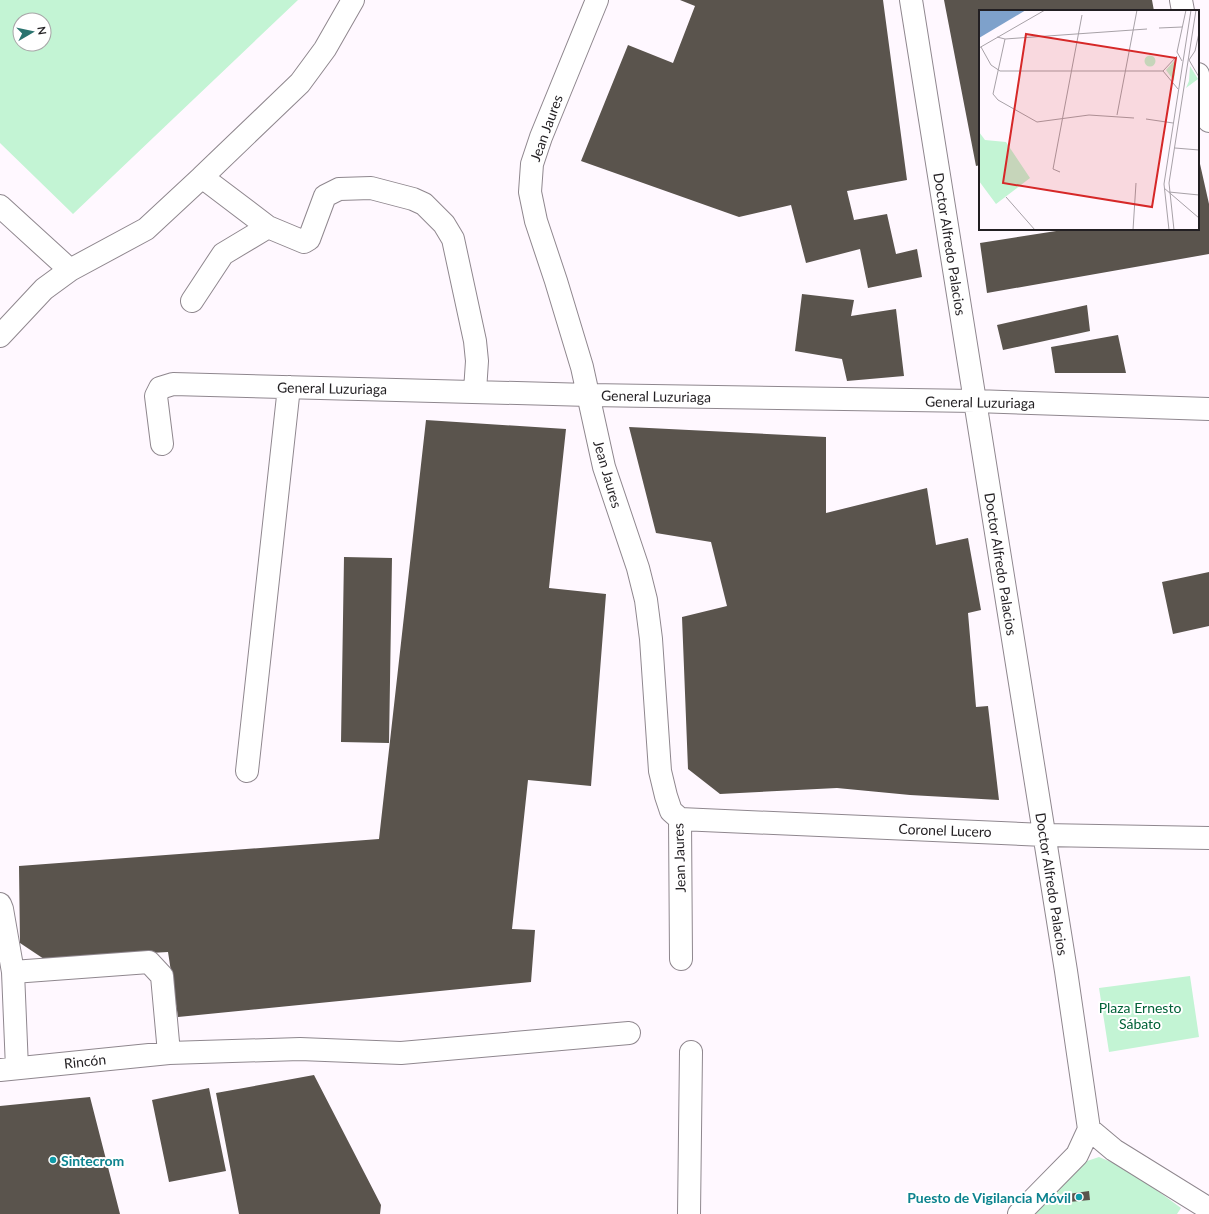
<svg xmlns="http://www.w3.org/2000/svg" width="1209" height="1214" font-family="Lato,sans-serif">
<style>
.green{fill:#c3f4d4;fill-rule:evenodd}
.building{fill:#5a544d}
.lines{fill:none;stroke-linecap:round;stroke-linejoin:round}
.minor-casing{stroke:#8f878e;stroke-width:24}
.minor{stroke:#fff;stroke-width:22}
.culture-dot{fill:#0f9aa8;stroke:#fff;stroke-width:1.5}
.labels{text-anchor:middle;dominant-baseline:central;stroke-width:4;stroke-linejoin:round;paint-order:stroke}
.street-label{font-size:14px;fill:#221f22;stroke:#fff}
.park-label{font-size:14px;fill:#016137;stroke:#fff}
.culture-label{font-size:14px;font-weight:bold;fill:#0d838f;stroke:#fff;text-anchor:start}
.inset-road{fill:none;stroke:#a7a1a7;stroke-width:1}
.view{fill:#d62828;fill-opacity:0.15;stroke:#d62828;stroke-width:2}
.inset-edge{fill:none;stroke:#221f22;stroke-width:2}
</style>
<rect width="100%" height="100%" fill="#fff8ff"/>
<path class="green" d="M0,0H298L73,214L0,143ZM20,20H44V44H20Z
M1190,976L1199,1037L1109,1052L1099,988Z
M1099,1157L1128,1169L1181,1208L1177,1214H1035L1078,1164Z"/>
<path class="building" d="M680,0H883L907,180L847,191L854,220L887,214L896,254L917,249L922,277L868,288L860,249L806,263L791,205L739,217L581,161L628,45L673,63L695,6Z
M944,0H1152L1154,11H980V165L976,166Z
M1198,155L1209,204V254L987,293L980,243L1069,229H1198Z
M802,294L854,300L851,316L896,309L904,376L847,381L842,359L795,351Z
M1087,305L1090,331L1003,350L997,325Z
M1118,335L1126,373H1055L1051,347Z
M426,420L566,429L549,588L606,594L591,786L528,780L512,929L535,930L531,982L178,1017L168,952L44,959L20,943L19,866L379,839Z
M629,427L826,437V513L927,488L936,545L968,538L981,610L968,613L976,707L988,706L999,800L910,795L837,788L720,794L688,769L682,617L727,606L711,542L656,533Z
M344,557L392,558L389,743L341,742Z
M1209,572V626L1173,634L1162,582Z
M314,1075L381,1205L380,1214H239L216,1093Z
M209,1088L226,1171L169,1182L152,1100Z
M90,1097L120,1214H0V1106Z
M1089,1191L1090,1200L1069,1202L1068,1194Z"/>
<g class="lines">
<defs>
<path id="minor" d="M597,0L541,137L532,164L530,192L536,221L556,281L582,367L604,467L638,568L646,600L651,639L660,771L666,796L671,811L680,819L681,959
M911,0L1066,971L1089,1129L1077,1155L1019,1214
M1181,0L1183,11
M1198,74L1209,121
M0,206L70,270
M268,227L202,177L300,83L325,49L353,0
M192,301L223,254L268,227L304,242L309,239L325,196L339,189L371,188L413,199L424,204L444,224L453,239L475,341L477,361L475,391
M0,336L44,289L70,270L146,229L202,177
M162,444L156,396L160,388L173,384L589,395L975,401L1209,409
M247,771L289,387
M680,819L1044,835L1209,838
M0,904L2,909L13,972L17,1068
M13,972L149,962L162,976L169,1053
M0,1070L169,1053L300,1049L401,1053L629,1033
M1089,1129L1114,1150L1209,1209
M689,1214L691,1052"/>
</defs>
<use href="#minor" class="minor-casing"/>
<use href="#minor" class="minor"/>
</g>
<g class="culture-dot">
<circle cx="53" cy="1160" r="4"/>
<circle cx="1079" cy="1197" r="4"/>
</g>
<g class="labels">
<g class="street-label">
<text transform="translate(546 128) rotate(-70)">Jean Jaures</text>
<text transform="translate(950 244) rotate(81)">Doctor Alfredo Palacios</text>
<text transform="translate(332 388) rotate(1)">General Luzuriaga</text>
<text transform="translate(656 396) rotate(1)">General Luzuriaga</text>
<text transform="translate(980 402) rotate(1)">General Luzuriaga</text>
<text transform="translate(608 474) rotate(74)">Jean Jaures</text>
<text transform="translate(1001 564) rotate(81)">Doctor Alfredo Palacios</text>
<text transform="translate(945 830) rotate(2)">Coronel Lucero</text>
<text transform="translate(679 858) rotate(-92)">Jean Jaures</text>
<text transform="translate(1052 884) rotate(81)">Doctor Alfredo Palacios</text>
<text transform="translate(85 1061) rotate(-6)">Rincón</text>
</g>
<g class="park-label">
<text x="1140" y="1007">Plaza Ernesto<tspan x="1140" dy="16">Sábato</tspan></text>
</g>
<g class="culture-label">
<text x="61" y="1160">Sintecrom</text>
<text x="1071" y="1197" text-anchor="end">Puesto de Vigilancia Móvil</text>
</g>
</g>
<g transform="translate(979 10)">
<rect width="220" height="220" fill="#fff8ff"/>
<path d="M165.5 51a5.5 5.5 0 1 1 11 0a5.5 5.5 0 1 1-11 0ZM195,51L197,53L195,71L187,60ZM211,56L219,69L207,78L210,71ZM0,122L6,130L27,132L51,168L17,194L0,171Z" fill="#c3f4d4"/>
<path d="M0,0H47L0,28Z" fill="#7ea1cb"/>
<path class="inset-road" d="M180,18L203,17M18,27L26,29L168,19M26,29L14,84L19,90L58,112L110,105L155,108M2,37L12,55L21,61H184L199,79M0,38L66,0M210,50L216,41L220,23M210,50L220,67M203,51L198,42L207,0M184,61L198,46M138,105L158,0M167,109L194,113M196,138L220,140M81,162L74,159L103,5M185,178L220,208M190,182L220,185M27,187L56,220M154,220L157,173M190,220L185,174L212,0M195,220L190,173L217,0"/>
<path class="view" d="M47,24L197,48L173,197L24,173Z"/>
<rect width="220" height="220" class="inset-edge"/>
</g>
<g transform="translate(32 32) rotate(81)"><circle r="19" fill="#ffffff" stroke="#a7a5a7"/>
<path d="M0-3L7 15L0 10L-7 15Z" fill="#2b746f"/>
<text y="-6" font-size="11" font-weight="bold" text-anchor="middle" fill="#221f22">N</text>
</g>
</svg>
